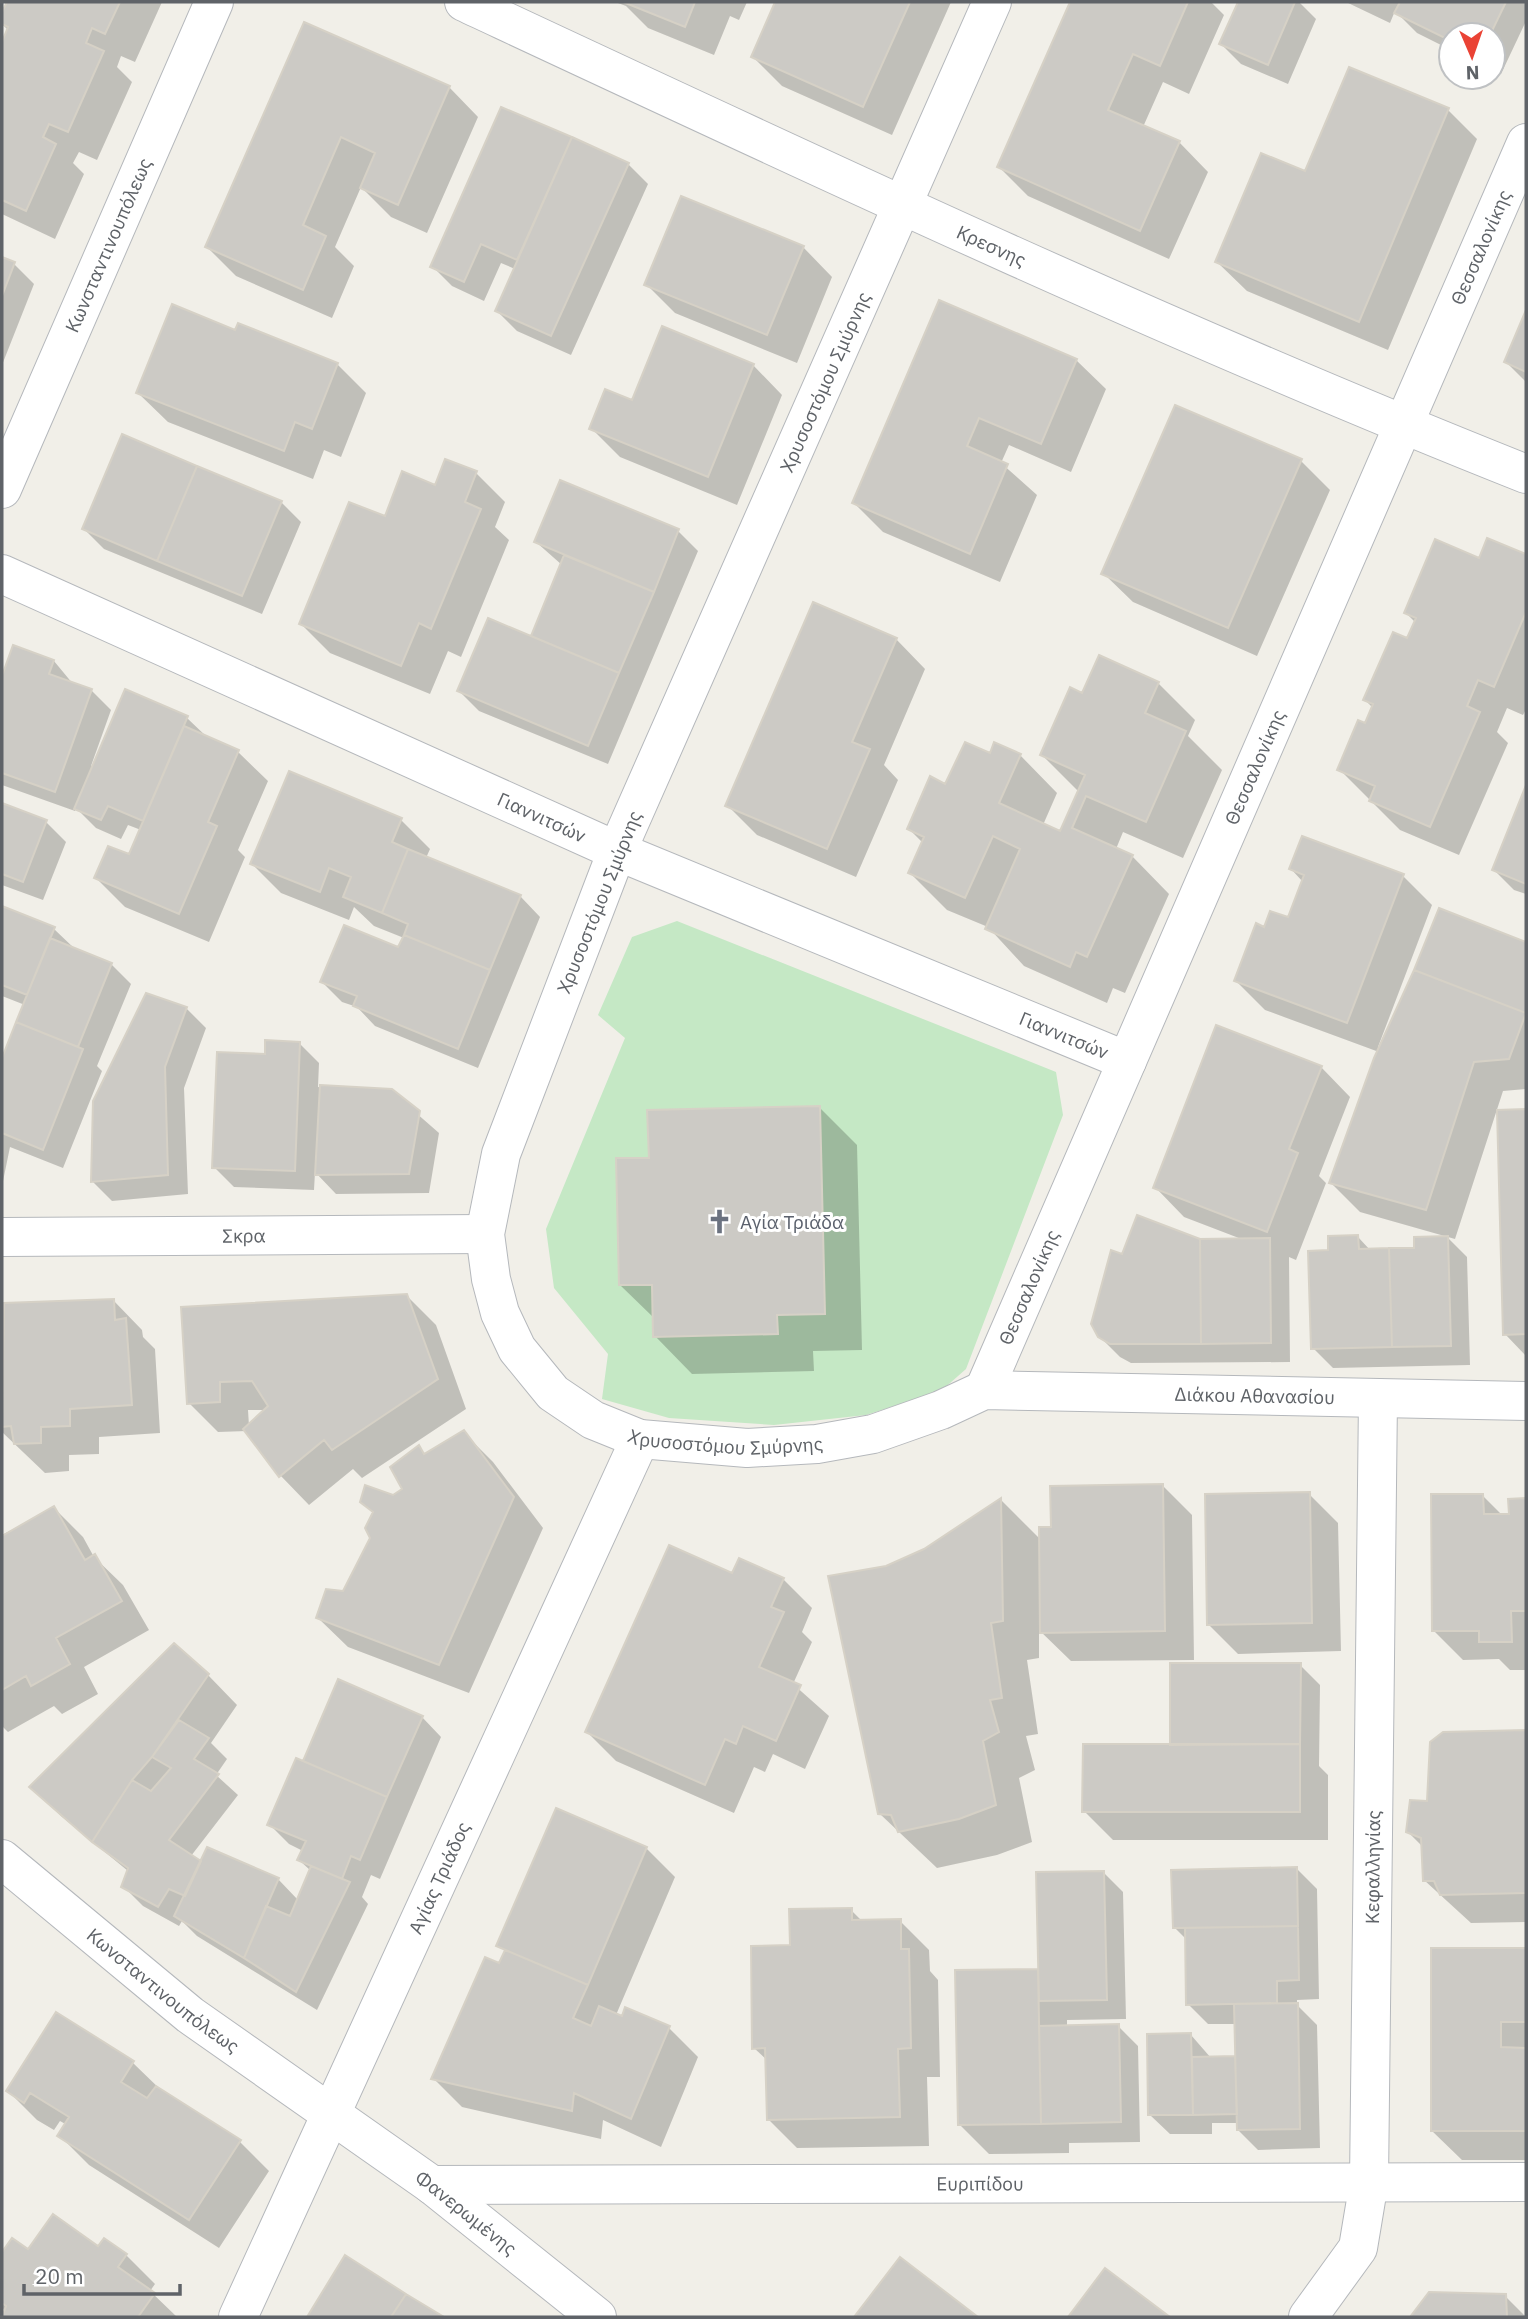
<svg xmlns="http://www.w3.org/2000/svg" width="1528" height="2319" font-family="'IBM Plex Sans',sans-serif">
<style>
.green{fill:#c5e8c5}
.shadow{fill:#0003;fill-rule:evenodd}
.building{fill:#cccac5;stroke:#d6d1c6;stroke-width:2}
.lines{fill:none;stroke-linecap:round;stroke-linejoin:round}
.street-casing{stroke:#b5b8bc;stroke-width:40}
.street{stroke:#fff;stroke-width:38}
.labels{text-anchor:middle;dominant-baseline:central;stroke-width:6;stroke-linejoin:round;paint-order:stroke}
.street-label{font-size:19px;fill:#5f6368;stroke:#fff}
.worship-label{font-size:19px;fill:#5b616d;stroke:#fff;text-anchor:start}
</style>
<rect width="100%" height="100%" fill="#f1efe8"/>
<path class="green" d="M677,921L1056,1072L1063,1115L966,1369L941,1391L866,1415L774,1425L669,1418L602,1399L608,1354L554,1288L546,1229L625,1038L598,1015L632,937Z"/>
<path class="shadow" d="M8,2H162L135,62L121,56L117,67L132,82L97,160L79,152L73,163L84,174L55,239L2,214V46L9,31L2,24V16Z
M615,2H747L739,20L730,16L714,55L648,28L626,6Z
M777,2L818,4L819,2H951L892,135L782,86L753,57Z
M1072,2H1211L1224,15L1189,94L1163,82L1143,127L1179,142L1208,172L1169,259L1028,196L999,167Z
M1240,2H1299L1316,19L1288,84L1241,64L1221,44Z
M1346,2H1526V21L1501,74L1493,70V35H1451V50L1417,33L1395,11L1390,23Z
M305,24L449,87L478,117L427,233L391,217L361,187L335,247L354,266L332,318L236,276L207,247Z
M502,109L628,164L648,184L571,355L517,331L497,311L515,269L501,263L484,301L452,286L432,266Z
M1448,110L1477,139L1388,350L1247,291L1217,262L1306,174Z
M803,247L832,277L797,363L675,313L646,284Z
M2,259L14,264L34,284L2,365Z
M940,303L1076,360L1106,389L1071,472L1009,445L1001,463L1037,495L1000,582L883,532L854,503Z
M1526,315V382L1506,362Z
M236,332L337,364L366,393L341,457L324,450L313,479L168,422L138,393Z
M753,365L782,395L737,505L620,457L591,428L633,403Z
M1301,461L1330,490L1257,656L1133,602L1103,573Z
M476,473L505,502L495,527L509,540L461,657L448,651L430,694L330,653L301,624L386,519L436,487Z
M561,482L678,531L698,551L608,764L479,711L459,691L532,638L562,565L536,542Z
M281,502L301,522L262,614L104,549L84,529Z
M1488,540L1526,556V709L1523,715L1507,708L1497,732L1508,743L1459,855L1400,830L1339,769L1373,708L1365,700L1408,641L1416,623L1406,613L1480,560Z
M896,639L925,669L884,765L898,780L856,877L757,835L728,806Z
M14,647L54,661L73,684L91,690L111,710L91,766L187,718L208,738L238,752L268,781L238,850L245,857L209,942L125,907L96,878L130,857L141,830L128,825L121,839L96,828L76,808L75,811L2,785V681Z
M1158,683L1195,720L1188,736L1222,770L1183,858L1123,832L1116,849L1132,856L1169,894L1125,993L1113,988L1107,1003L1024,966L988,927L947,910L910,873L923,843L909,829L946,786L991,755H1020L1057,793L1043,825L1061,833L1079,792L1042,755L1083,695Z
M1526,790V894L1514,890L1494,870Z
M2,805L46,822L66,842L43,900L2,885Z
M401,820L430,849L426,858L521,897L540,917L478,1068L375,1026L357,1007L342,1002L322,982L399,950L404,938L374,926L354,907L349,920L281,893L252,864Z
M1291,869L1403,876L1432,905L1378,1047L1380,1049L1440,910L1526,944V1089L1503,1091L1455,1239L1360,1212L1331,1183L1379,1052L1265,1010L1236,981L1265,929L1289,919L1303,882Z
M2,908L54,929L75,949L111,964L131,984L97,1066L102,1071L63,1168L10,1147L2,1186V1063L25,1005L2,996Z
M186,1008L206,1028L184,1088L188,1194L112,1201L92,1181Z
M299,1043L319,1063L318,1087L391,1091L439,1133L429,1193L336,1194L315,1172L314,1190L234,1187L214,1167L267,1056Z
M1321,1067L1350,1097L1319,1176L1326,1183L1296,1260L1289,1257L1290,1362L1131,1363L1120,1357L1099,1336L1092,1323L1112,1252L1123,1256L1200,1241L1244,1240L1184,1217L1155,1187Z
M820,1108L857,1145L862,1350L813,1351L814,1371L692,1374L655,1336L654,1318L620,1285L650,1160Z
M1526,1111V1356L1505,1334L1499,1112Z
M1358,1237L1371,1251L1416,1250L1447,1237L1467,1257L1470,1365L1333,1368L1313,1348L1330,1252Z
M406,1295L436,1325L466,1409L362,1478L353,1469L309,1505L280,1475L247,1431L218,1432L189,1403L183,1308ZM248,1410H266L249,1426Z
M113,1300L142,1330L143,1337L155,1349L160,1433L99,1437V1454L69,1455V1471L45,1473L2,1432V1348Z
M464,1433L493,1462L543,1528L469,1693L348,1647L318,1618L344,1593L372,1538L374,1514L362,1502L393,1497L404,1489L418,1447L426,1455Z
M1163,1486L1192,1515L1194,1660L1071,1661L1039,1630V1658L1027,1660L1038,1734L1026,1736L1035,1770L1019,1778L1032,1842L997,1855L937,1868L880,1814L886,1568L925,1551L1001,1500L1041,1540L1053,1529Z
M1309,1494L1338,1523L1341,1651L1238,1654L1209,1625Z
M1482,1495L1503,1516H1510V1500H1526V1670H1510L1499,1659L1463,1660L1434,1631Z
M54,1508L83,1537L94,1557L123,1585L149,1630L84,1667L98,1694L62,1714L54,1706L8,1732L2,1726V1535Z
M733,1576L783,1579L812,1608L802,1632L812,1642L793,1684L829,1716L805,1769L773,1754L765,1772L754,1767L734,1813L616,1761L587,1732Z
M1300,1665L1320,1685L1319,1766L1328,1775V1840H1113L1084,1811L1171,1746Z
M208,1675L237,1705L211,1743L227,1759L216,1775L238,1795L191,1856L202,1863L278,1879L298,1900L311,1871L299,1860L303,1851L289,1844L269,1824L304,1763L422,1717L441,1737L380,1879L371,1875L362,1897L368,1904L317,2010L197,1936L182,1921L179,1926L143,1906L123,1886L128,1871L61,1816L32,1787Z
M1526,1732V1922L1471,1923L1424,1880L1423,1847L1408,1832L1428,1802L1443,1733Z
M646,1848L675,1877L616,2015L669,2028L698,2057L661,2147L603,2120L601,2139L462,2107L433,2078L500,1965L506,1952L499,1945Z
M1297,1869L1317,1889L1319,1999L1297,2000V2005L1317,2025L1320,2148L1258,2150L1238,2130V2123H1212V2134H1170L1150,2115L1191,2035L1211,2058H1237L1236,2024H1208L1188,2004L1187,1940L1174,1927Z
M1103,1872L1123,1892L1126,2019L1067,2020V2027L1118,2026L1138,2046L1140,2142L1069,2143V2153L989,2154L960,2125L1037,1971L1040,1974Z
M851,1910L863,1922L900,1921L929,1950L930,1971L938,1980L940,2077H927L929,2146L797,2148L768,2119L767,2060L754,2048Z
M1432,1949L1526,1950V2160H1462L1432,2131Z
M56,2015L133,2063L163,2092L239,2141L269,2171L219,2248L89,2165L60,2136L67,2125L60,2121L54,2130L37,2120L8,2091Z
M105,2240L126,2255L155,2284L150,2291L177,2317H2L5,2311L2,2307V2255L13,2241L28,2251L99,2249Z
M346,2258L441,2317H309Z
M900,2260L975,2317H856Z
M1430,2294L1505,2296L1526,2317H1412Z"/>
<path class="building" d="M7,2H120L105,34L92,28L86,43L104,51L68,132L49,124L43,137L56,144L26,211L2,200V42L8,27L2,24V12Z
M623,2H695L685,27Z
M775,2H910L863,107L751,57Z
M1070,2H1188L1160,66L1133,54L1108,110L1180,141L1140,231L997,167Z
M1238,2H1295L1268,65L1219,44Z
M1400,2H1506L1490,35H1451V41L1394,13Z
M304,22L450,86L398,205L360,188L375,153L341,137L303,225L326,236L303,290L205,247Z
M1349,67L1449,108L1359,322L1215,262L1261,153L1305,171Z
M501,107L572,137L517,260L481,244L464,282L430,267Z
M572,137L629,163L551,336L495,311Z
M681,196L804,246L767,335L644,285Z
M2,257L15,262L2,296Z
M939,300L1077,359L1041,444L979,418L967,446L1008,464L970,554L852,503Z
M172,304L235,330L238,323L338,363L312,429L295,422L284,451L136,393Z
M1526,310V372L1504,362Z
M662,326L754,364L708,477L589,429L605,389L632,400Z
M1175,405L1302,459L1228,628L1101,574Z
M122,434L197,466L157,561L82,529Z
M445,459L477,471L465,502L481,509L431,629L419,623L401,666L299,624L349,502L385,516L402,471L435,485Z
M197,466L282,501L242,596L157,561Z
M560,480L679,529L654,592L534,542Z
M1487,538L1526,554V612L1494,687L1478,680L1467,706L1480,712L1430,827L1369,801L1375,786L1337,770L1358,720L1365,723L1373,704L1363,700L1393,632L1407,638L1416,618L1404,613L1435,539L1479,558Z
M564,555L654,592L619,673L531,636Z
M813,602L897,638L852,742L870,749L827,849L725,806Z
M488,618L619,673L588,746L457,691Z
M13,645L54,660L49,674L92,689L55,792L2,773V676Z
M1099,655L1159,682L1145,713L1186,731L1146,822L1086,796L1072,828L1133,855L1087,957L1076,952L1070,967L985,929L1020,849L993,836L965,898L908,873L924,837L907,829L930,776L945,784L965,742L990,753L994,742L1021,754L999,803L1060,831L1085,775L1040,755L1070,687L1082,693Z
M125,689L188,716L143,821L108,806L101,820L74,809Z
M184,726L239,750L208,822L217,826L179,914L94,878L108,846L129,854Z
M289,771L402,818L392,842L408,849L382,913L343,897L351,877L329,868L320,892L250,864Z
M1526,785V884L1492,870Z
M2,803L47,820L23,882L2,874Z
M1302,836L1404,874L1347,1023L1234,981L1256,923L1264,927L1270,911L1288,917L1304,875L1289,869Z
M408,849L521,895L490,970L404,935L408,924L382,913Z
M2,906L55,927L27,995L2,985Z
M1439,908L1526,942V1013L1414,970Z
M344,925L398,947L404,935L490,970L458,1049L353,1006L357,996L320,982Z
M50,938L112,963L78,1047L16,1022Z
M1414,970L1526,1013L1509,1059L1474,1062L1426,1210L1329,1183L1374,1058Z
M146,993L187,1007L165,1067L168,1175L91,1182L93,1101Z
M16,1022L83,1049L43,1150L2,1133V1058Z
M1216,1025L1322,1066L1289,1149L1298,1153L1267,1232L1153,1188Z
M265,1040L300,1042L295,1171L212,1168L217,1052L265,1054Z
M320,1085L392,1089L420,1111L409,1174L315,1175Z
M820,1106L825,1314L777,1315L778,1334L653,1337L652,1285H619L616,1158H649L647,1110Z
M1526,1109V1334L1503,1335L1497,1110Z
M1137,1215L1200,1239L1201,1344H1110L1098,1337L1091,1324L1111,1250L1122,1254Z
M1358,1235L1359,1249L1389,1248L1392,1347L1311,1349L1308,1251L1328,1250V1236Z
M1448,1236L1451,1346L1392,1347L1389,1248H1414V1237Z
M1270,1238L1271,1343L1201,1344L1200,1239Z
M407,1294L438,1379L332,1450L324,1440L279,1477L243,1429L268,1406L252,1381L220,1382V1402L187,1404L181,1307Z
M114,1299L115,1320L126,1318L132,1405L70,1409V1426L41,1427V1443L14,1444L11,1426L2,1427L4,1303Z
M464,1430L514,1497L439,1665L316,1618L326,1589L343,1591L370,1538L365,1528L373,1512L360,1502L365,1485L393,1495L402,1489L390,1467L419,1445L424,1454Z
M1163,1484L1165,1631L1040,1633L1039,1527H1051L1050,1486Z
M1310,1492L1312,1623L1207,1625L1205,1494Z
M1431,1494H1483L1484,1514H1509L1508,1499L1526,1498V1611H1511L1512,1642H1479V1631H1432Z
M1001,1498L1003,1621L991,1623L1002,1698L990,1700L999,1732L983,1741L996,1805L959,1819L898,1832L891,1815L878,1814L828,1576L886,1566L924,1549Z
M54,1506L85,1560L95,1554L122,1601L56,1638L70,1664L31,1686L26,1676L2,1690V1536Z
M669,1545L732,1573L739,1558L784,1578L771,1607L784,1612L759,1667L801,1685L776,1741L743,1726L736,1744L725,1739L705,1785L585,1732Z
M174,1643L209,1674L152,1757L132,1780L92,1842L29,1787Z
M1170,1663H1301L1300,1744L1170,1745Z
M338,1679L423,1716L387,1797L303,1761Z
M179,1720L209,1738L194,1759L219,1774L169,1840L201,1861L185,1896L169,1889L158,1907L121,1887L128,1868L92,1842L132,1780L151,1791L171,1768L152,1757Z
M1526,1730V1893L1440,1895L1434,1881H1423L1421,1838L1406,1832L1410,1800L1427,1801L1430,1742L1443,1732Z
M1083,1744H1300V1812H1082Z
M296,1758L387,1797L360,1860L351,1856L342,1879L297,1860L306,1841L267,1825Z
M556,1808L647,1847L588,1985L496,1946Z
M207,1847L279,1878L244,1958L174,1916Z
M311,1866L350,1882L296,1992L244,1958L266,1906L290,1916Z
M1297,1867L1298,1926L1173,1928L1171,1870Z
M1104,1871L1107,2000L1039,2001L1036,1872Z
M852,1908V1920L901,1919V1949H909L911,2048L898,2049L900,2117L767,2120L765,2048L752,2049L751,1946L790,1945L789,1909Z
M1298,1926L1299,1980L1277,1981V2003L1186,2005L1185,1928Z
M1431,1948H1526V2022H1501V2047L1526,2048V2131H1431Z
M505,1950L588,1985L573,2018L591,2026L599,2006L622,2016L625,2007L670,2026L631,2119L574,2093L572,2111L431,2079L485,1957L499,1963Z
M1038,1969L1041,2124L958,2125L955,1970Z
M1298,2003L1300,2129L1237,2130L1234,2004Z
M56,2012L134,2061L121,2082L147,2098L156,2086L241,2140L189,2220L57,2136L69,2117L30,2093L24,2103L6,2091Z
M1119,2024L1121,2122L1041,2124L1039,2026Z
M1191,2033L1193,2115H1148L1147,2034Z
M1235,2056L1237,2114L1193,2115L1192,2057Z
M53,2214L98,2246L104,2238L127,2254L118,2267L155,2293L138,2317H2L6,2306L2,2303V2252L12,2238L28,2249Z
M345,2255L406,2294L391,2317H307Z
M900,2257L978,2317H854Z
M1105,2268L1170,2317H1068Z
M1429,2292L1506,2294L1507,2317H1410Z
M406,2294L444,2317H391Z"/>
<g class="lines">
<defs>
<g id="street">
<path id="s1" d="M464,2C815,166 1166,331 1526,474"/>
<path id="s2" d="M992,2L617,851L501,1154L485,1234L491,1279L500,1313L517,1349L553,1393L593,1420L640,1439L747,1448L817,1444L873,1434L941,1410L984,1390L1526,1401"/>
<path id="s3" d="M2,489L214,2"/>
<path id="s4" d="M2,574L617,851L1127,1061"/>
<path id="s5" d="M2,1237L485,1234"/>
<path id="s6" d="M984,1390L1526,143"/>
<path id="s7" d="M2,1859L190,2015L432,2185L597,2317"/>
<path id="s8" d="M432,2185L1526,2182"/>
<path id="s9" d="M238,2317L640,1439"/>
<path id="s10" d="M1308,2317L1358,2248L1369,2182L1378,1398"/>
</g>
</defs>
<use href="#street" class="street-casing"/>
<use href="#street" class="street"/>
</g>
<defs>
<symbol id="church-bare" viewBox="-9 -9 18 18"><path d="M-1.2-6h2.4v3.5h3.3v2.4h-3.3V6h-2.4V-.1h-3.3v-2.4h3.3Z" fill="#6b7280" stroke="#fff" stroke-width="2.5" paint-order="stroke"/></symbol>
</defs>
<g fill-rule="evenodd">
<use href="#church-bare" x="702" y="1204" width="35" height="35"/>
</g>
<g class="labels">
<g class="street-label">
<text stroke="none"><textPath href="#s3" startOffset="266">Κωνσταντινουπόλεως</textPath></text>
<text stroke="none"><textPath href="#s1" startOffset="581">Κρεσνης</textPath></text>
<text stroke="none"><textPath href="#s6" startOffset="1246">Θεσσαλονίκης</textPath></text>
<text transform="translate(825 382) rotate(-66)">Χρυσοστόμου Σμύρνης</text>
<text stroke="none"><textPath href="#s6" startOffset="679">Θεσσαλονίκης</textPath></text>
<text stroke="none"><textPath href="#s4" startOffset="592">Γιαννιτσών</textPath></text>
<text transform="translate(599 902) rotate(-68)">Χρυσοστόμου Σμύρνης</text>
<text stroke="none"><textPath href="#s4" startOffset="1158">Γιαννιτσών</textPath></text>
<text stroke="none"><textPath href="#s5" startOffset="242">Σκρα</textPath></text>
<text stroke="none"><textPath href="#s6" startOffset="112">Θεσσαλονίκης</textPath></text>
<text stroke="none"><textPath href="#s2" startOffset="2235">Διάκου Αθανασίου</textPath></text>
<text stroke="none"><textPath href="#s2" startOffset="1696">Χρυσοστόμου Σμύρνης</textPath></text>
<text stroke="none"><textPath href="#s10" startOffset="467">Κεφαλληνίας</textPath></text>
<text stroke="none"><textPath href="#s9" startOffset="483">Αγίας Τριάδος</textPath></text>
<text stroke="none"><textPath href="#s7" startOffset="208">Κωνσταντινουπόλεως</textPath></text>
<text stroke="none"><textPath href="#s8" startOffset="548">Ευριπίδου</textPath></text>
<text stroke="none"><textPath href="#s7" startOffset="584">Φανερωμένης</textPath></text>
</g>
<g class="worship-label">
<text x="740" y="1222">Αγία Τριάδα</text>
</g>
</g>
<rect width="1528" height="2319" fill="none" stroke="#5f6368" stroke-width="7"/>
<g transform="translate(1472 56) rotate(178)"><circle r="33" fill="#ffffff" stroke="#bfc1c3" stroke-width="2"/>
<path d="M0-5L12 26L0 18L-12 26Z" fill="#ea4335"/>
<text y="-10" font-size="19" font-weight="bold" text-anchor="middle" fill="#5f6368">N</text>
</g>
<path d="M24 2284v10h156v-10" fill="none" stroke="#5f6368" stroke-width="3.5"/>
<text x="35" y="2284" font-size="21" fill="#5f6368" stroke="#ffffff" stroke-width="5" paint-order="stroke">20 m</text>
</svg>
